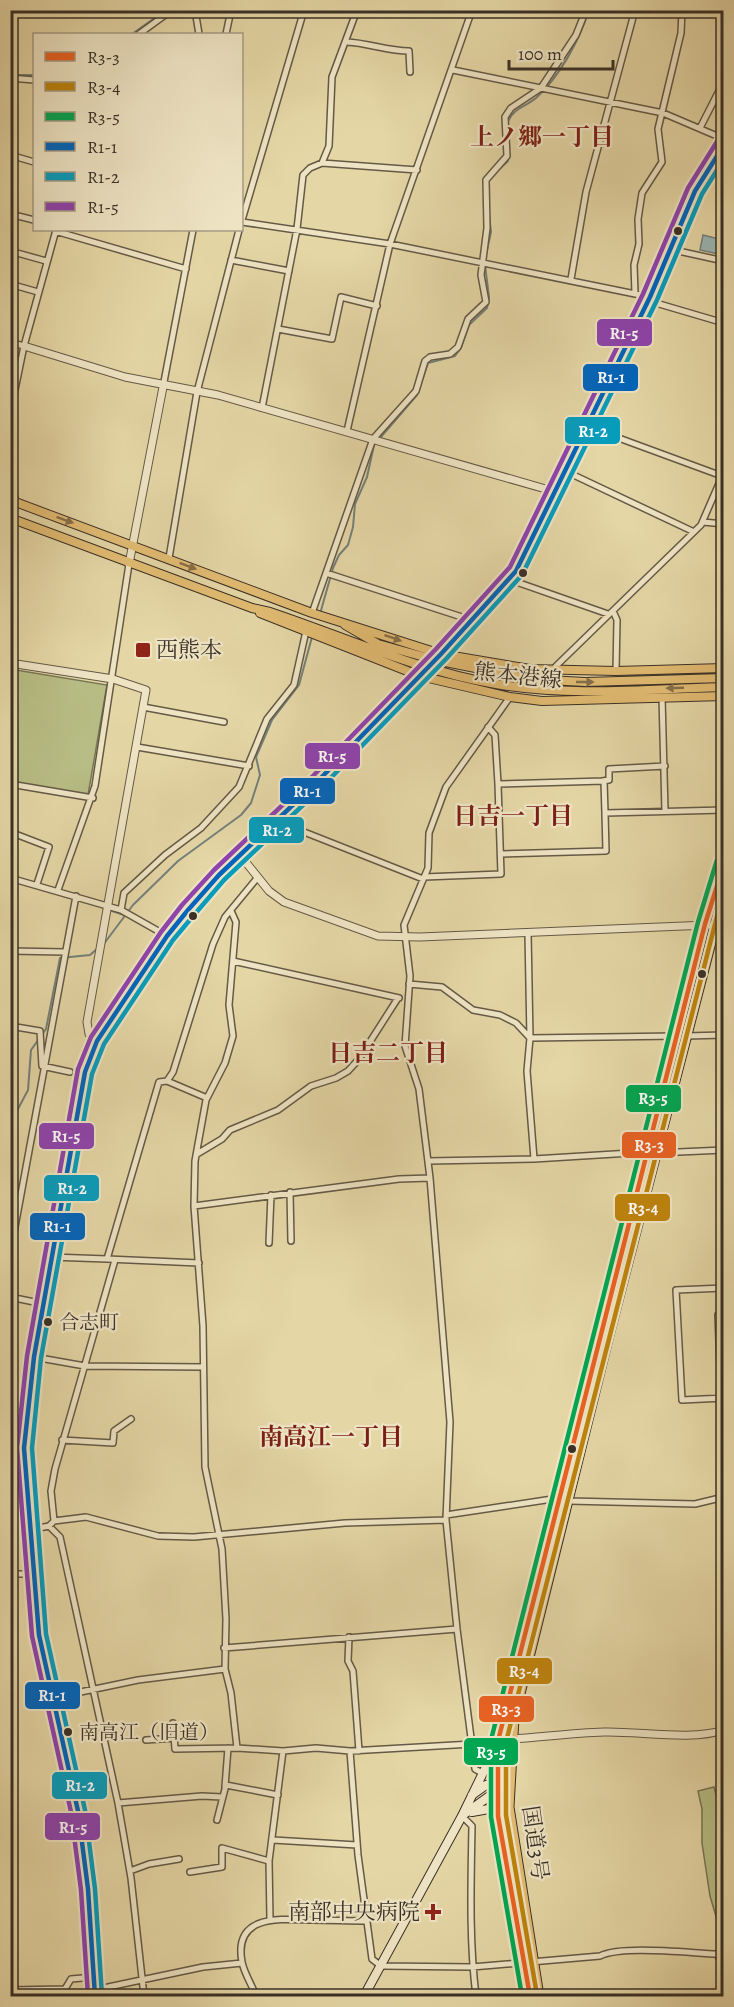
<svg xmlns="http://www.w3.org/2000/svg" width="734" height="2007" font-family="Alegreya,'Noto Serif JP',serif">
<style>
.green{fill:#b7bd84;stroke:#787656;stroke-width:1.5}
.water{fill:#9bb6b3;stroke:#74807b;stroke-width:1.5}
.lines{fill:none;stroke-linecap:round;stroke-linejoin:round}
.stream{stroke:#74807b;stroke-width:2}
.minor-casing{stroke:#645a46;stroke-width:8}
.tertiary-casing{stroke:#645a46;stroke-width:9}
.secondary-casing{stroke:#393027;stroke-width:10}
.primary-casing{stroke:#393027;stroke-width:10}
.trunk-casing{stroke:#393027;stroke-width:11}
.minor{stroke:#eee4c4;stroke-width:5}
.tertiary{stroke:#eee4c4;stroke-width:7}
.secondary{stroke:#eee4c4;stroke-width:8}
.primary{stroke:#e2bb72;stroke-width:8}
.trunk{stroke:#e2bb72;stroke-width:9}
.bus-1-casing{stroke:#eee4c4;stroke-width:9}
.bus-2-casing{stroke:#eee4c4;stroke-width:9}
.bus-3-casing{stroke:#eee4c4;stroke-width:9}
.bus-4-casing{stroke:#eee4c4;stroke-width:9}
.bus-5-casing{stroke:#eee4c4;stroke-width:9}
.bus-6-casing{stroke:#eee4c4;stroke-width:9}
.bus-1{stroke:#e96222;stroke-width:4.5}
.bus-2{stroke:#be830c;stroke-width:4.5}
.bus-3{stroke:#00a651;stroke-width:4.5}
.bus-4{stroke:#0065bd;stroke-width:4.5}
.bus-5{stroke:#069dbd;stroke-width:4.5}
.bus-6{stroke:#8e44ad;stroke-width:4.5}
.oneway{fill:#856f49}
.bus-dot{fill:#393027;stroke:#eee4c4;stroke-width:2}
.poi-dot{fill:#8f2418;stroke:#eee4c4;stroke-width:2}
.labels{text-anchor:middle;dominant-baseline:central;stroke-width:4.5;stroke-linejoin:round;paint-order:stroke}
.bus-label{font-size:20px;fill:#393027;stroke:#eee4c4;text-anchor:start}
.poi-label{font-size:22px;fill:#393027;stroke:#eee4c4;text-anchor:start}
.street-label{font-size:22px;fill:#393027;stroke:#eee4c4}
.neighbourhood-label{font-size:24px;font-weight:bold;fill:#7a1f14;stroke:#eee4c4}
.line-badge{stroke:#eee4c4;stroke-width:2}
.badge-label{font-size:16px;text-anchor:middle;font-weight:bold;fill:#fff}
</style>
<rect width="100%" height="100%" fill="#e5d6a5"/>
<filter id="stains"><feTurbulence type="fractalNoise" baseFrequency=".00333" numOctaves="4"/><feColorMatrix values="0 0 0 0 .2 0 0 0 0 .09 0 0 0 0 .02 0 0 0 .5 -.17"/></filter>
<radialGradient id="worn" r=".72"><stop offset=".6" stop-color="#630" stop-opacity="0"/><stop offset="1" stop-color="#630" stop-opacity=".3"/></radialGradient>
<path class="green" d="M10,669L107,685L88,795L11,782L17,744L11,742Z
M714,1787L719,1807L723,1806V1940L710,1896L702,1843V1809L698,1791Z"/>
<path class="water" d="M703,235L723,240V255L700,250Z"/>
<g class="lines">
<path class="stream" d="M132,34L166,10
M10,75H34
M508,121C514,108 525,107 536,98C560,76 579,41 589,10
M496,172L508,161L509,142
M485,259L491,232L489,214
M10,492L18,496V499
M15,515L16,505
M10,537L13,524
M320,614L333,568L339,555L348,545L353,527L355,504L367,477L374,445L417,395L428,363L455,356L461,348L469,325L487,308L489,297L485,265
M112,911L124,915
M103,945L133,905L178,861L241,815L251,803L260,775L256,757L272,720L299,685L312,637
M10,1124L28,1090L31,1050L46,1029L60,958L90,955L98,948
M10,1143L13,1151L10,1170"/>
<defs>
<path id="minor" d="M195,10L199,34
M698,10L724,14
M139,34L172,10
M226,34L231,10
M347,42C368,43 388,51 409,51L410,72
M453,70L663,113L724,139
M10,78L34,80
M700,128L724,81
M10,155L34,162
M322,163L329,146L332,77L357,10
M10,214L34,220
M242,220L304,10
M242,222L390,244L650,297
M55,231L186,269
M669,249L724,261
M10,251L46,261
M231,260L289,271
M571,279L586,192L635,10
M10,284L38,292
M635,293L634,265L639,244L638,219L642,193L662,162L658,129L681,33L682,10
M649,301L724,323
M278,329L332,339L341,297L377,306
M10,342L24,346
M163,387L193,230
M262,408L297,229L303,175L310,168L322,163L417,170
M10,414L24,346L56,230
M586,426L722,476
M347,431L390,244L472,10
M565,471L692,531
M703,522L724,524
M169,558L197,392L239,230
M326,573L471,620
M508,579L608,614
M613,611L617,620L616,671
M312,613L373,439L416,391L425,361L430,357L450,354L458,347L468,319L486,302L481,275L487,228L486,180L507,156L505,117L511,108L541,88L576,35L586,10
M553,669L701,525L724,472
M662,697L665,811
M143,707L224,722
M488,727L495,735L498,784L604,781L605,813L724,810
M10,746L14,747L10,777
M137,747L249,766
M602,781L609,780V769L665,766
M10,784L93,798
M282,815L294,828L423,879
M10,832L49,847L37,884
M501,854L606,851L605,813
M424,877L501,874L498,784
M10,878L121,910L167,936
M58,890L95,786L129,564
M121,910L124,893L165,855L201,828L239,787L267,719L294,685L306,631
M231,911L236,922L229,1005L233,1036L225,1063L206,1100L195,1161L194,1206L203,1326L205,1467L222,1549L226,1619L225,1669L231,1693L237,1748L283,1751L316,1748L350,1751L472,1744
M528,933L530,1038L527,1071L534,1159
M10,951L65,952
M233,961L399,998
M409,984L442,987L473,1010L500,1015L516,1023L530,1038L677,1036
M10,1026L40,1031L42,1066L70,1072
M686,1036L724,1035
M167,1081L207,1098
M656,1153L724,1150
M197,1154L222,1139L230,1130L278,1110L311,1086L336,1078L348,1071L359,1059L398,998
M428,1161L534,1159L647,1152
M290,1192L291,1241
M194,1206L399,1179L430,1178
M269,1243L271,1195
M10,1254L76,896
M199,1263L107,1259L159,1082L167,1081L173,1072L213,944L225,917L258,877
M724,1288L676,1290L682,1400L724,1398
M10,1297L44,1304L51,1257L107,1259
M718,1315L721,1391
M34,1357L85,1366L203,1367
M62,1440L113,1443L114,1431L131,1419
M446,1515L559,1498L569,1501L695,1504L724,1497
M54,1521L51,1491L55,1469L115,1260
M49,1526L60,1537L118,1803L131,1878L144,1996
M29,1530L49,1526L54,1521L86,1517L158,1536L194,1537L345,1523L446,1520
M10,1574H33
M349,1637L348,1661L353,1671L359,1751
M224,1648L457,1629
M52,1698L138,1680L225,1669
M173,1723L175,1749L237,1748
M146,1740L175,1738
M350,1751L358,1855L372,1959L381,1966L472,1967L600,1956C622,1945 689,1953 717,1954L724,1967
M482,1773L475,1769L457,1629L446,1520L450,1422L430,1178L419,1089L405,1046L410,976L404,925L428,868L429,833L446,787L510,697
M225,1787L228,1748
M118,1803L202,1796L222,1797
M462,1816L472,1826C471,1883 469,1940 476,1996
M217,1820L226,1785L278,1795
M273,1840L357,1845
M130,1871L149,1864L179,1859
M190,1872L222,1867V1848L269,1861
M270,1919L269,1861L283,1751
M10,1990L65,1989L71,1979L94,1977
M94,1990L203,1967L242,1963
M256,1996C252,1985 244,1973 242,1962C233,1914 280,1919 311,1920C330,1920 349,1921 367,1921"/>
<path id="tertiary" d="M24,346L125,377L218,395L556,492
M129,564L163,387
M438,657L516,571L533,540L650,297L695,191L724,144
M10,663L113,679L146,690L87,1022L89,1034L97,1041
M240,855L269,891L284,902L378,936L420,937L708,925
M51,1257L85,1072L97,1041L167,936L188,910L219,875L317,782L430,665
M44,1304L24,1430L25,1476L39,1635L78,1811L88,1889L95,1996
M511,1739C542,1737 573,1733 604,1732C640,1731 691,1741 724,1730
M472,1744L498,1741"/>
<path id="secondary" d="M472,1795L486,1785L502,1783
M472,1812L489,1809L498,1816
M463,1815L509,1782
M364,1996L462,1816L498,1742"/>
<path id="primary" d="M10,500L312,613L441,654L530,669L616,671L724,668
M10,518L252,608L270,612C345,637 418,671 496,684C570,697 648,689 724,687
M260,613L420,676L510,697L542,701L724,696
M345,625L378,644L435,660L530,679L585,682L724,678"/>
<path id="trunk" d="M530,1996L498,1816V1741L705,924L724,862
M539,1996L509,1807L514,1718L608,1339L724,892"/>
</defs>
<use href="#minor" class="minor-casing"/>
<use href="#tertiary" class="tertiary-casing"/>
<use href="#secondary" class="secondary-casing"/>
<use href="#primary" class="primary-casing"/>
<use href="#trunk" class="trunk-casing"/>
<use href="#minor" class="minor"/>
<use href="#tertiary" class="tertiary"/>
<use href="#secondary" class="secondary"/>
<use href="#primary" class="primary"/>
<use href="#trunk" class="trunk"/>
<defs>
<path id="bus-1" d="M530,1996L498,1816V1741L705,924L724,864"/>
<path id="bus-2" d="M537,1995L506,1815V1742L724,889"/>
<path id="bus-3" d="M522,1996L491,1817V1740L698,922L717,860"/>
<path id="bus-4" d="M95,1996L88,1889L78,1811L39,1635L24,1448L34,1357L85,1072L97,1041L167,936L188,910L219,875L317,782L441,654L516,571L650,297L695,191L724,145"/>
<path id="bus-5" d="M102,1996L95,1889L85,1810L46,1634L32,1448L41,1358L92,1074L104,1044L173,940L194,915L224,880L322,787L446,659L522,575L657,300L702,194L724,159"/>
<path id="bus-6" d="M88,1996L81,1890L71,1812L32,1636L17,1448L27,1356L78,1069L91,1037L161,932L182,905L214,870L312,777L436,649L510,567L643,294L688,188L718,140"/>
</defs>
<use href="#bus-1" class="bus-1-casing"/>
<use href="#bus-2" class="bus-2-casing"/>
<use href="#bus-3" class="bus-3-casing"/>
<use href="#bus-4" class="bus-4-casing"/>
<use href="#bus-5" class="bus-5-casing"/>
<use href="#bus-6" class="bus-6-casing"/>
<use href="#bus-1" class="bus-1"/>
<use href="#bus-2" class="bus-2"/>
<use href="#bus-3" class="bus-3"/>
<use href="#bus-4" class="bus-4"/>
<use href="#bus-5" class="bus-5"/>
<use href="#bus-6" class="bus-6"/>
</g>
<defs><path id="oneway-solid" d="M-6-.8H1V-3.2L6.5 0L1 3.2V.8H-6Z" transform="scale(1.5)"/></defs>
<g class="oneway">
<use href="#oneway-solid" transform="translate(65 520) rotate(20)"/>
<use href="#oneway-solid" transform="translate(188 566) rotate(21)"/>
<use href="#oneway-solid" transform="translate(393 638) rotate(19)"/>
<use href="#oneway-solid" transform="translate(585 682)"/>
<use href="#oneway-solid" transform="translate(675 688) rotate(178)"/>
</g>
<g class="bus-dot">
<circle cx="678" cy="231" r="5"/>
<circle cx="523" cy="573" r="5"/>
<circle cx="193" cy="916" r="5"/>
<circle cx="702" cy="974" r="5"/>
<circle cx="48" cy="1322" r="5"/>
<circle cx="572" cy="1449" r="5"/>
<circle cx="68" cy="1732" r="5"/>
</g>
<g class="poi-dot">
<rect x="135" y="642" width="16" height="16" rx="3"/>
<path d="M430 1903h6v6h6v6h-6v6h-6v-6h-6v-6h6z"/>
</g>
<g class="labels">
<g class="bus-label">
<text x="59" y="1322">合志町</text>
<text x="79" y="1732">南高江（旧道）</text>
</g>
<g class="poi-label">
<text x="156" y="650">西熊本</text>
<text x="420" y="1912" text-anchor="end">南部中央病院</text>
</g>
<g class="street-label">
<text transform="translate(518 676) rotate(6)">熊本港線</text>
<text transform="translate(535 1843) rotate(82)">国道3号</text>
</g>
<g class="neighbourhood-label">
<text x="542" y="137">上ノ郷一丁目</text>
<text x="513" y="816">日吉一丁目</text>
<text x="388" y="1053">日吉二丁目</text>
<text x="331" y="1437">南高江一丁目</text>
</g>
</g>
<g class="line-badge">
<rect x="596" y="318" width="57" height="29" rx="6" fill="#8e44ad"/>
<rect x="582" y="363" width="57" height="29" rx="6" fill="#0065bd"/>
<rect x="564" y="416" width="57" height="29" rx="6" fill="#069dbd"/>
<rect x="304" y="742" width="57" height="28" rx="6" fill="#8e44ad"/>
<rect x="279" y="777" width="57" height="28" rx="6" fill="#0065bd"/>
<rect x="248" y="816" width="57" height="28" rx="6" fill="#069dbd"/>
<rect x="625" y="1084" width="57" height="29" rx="6" fill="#00a651"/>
<rect x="38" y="1122" width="57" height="28" rx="6" fill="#8e44ad"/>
<rect x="621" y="1131" width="56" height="28" rx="6" fill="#e96222"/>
<rect x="43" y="1174" width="57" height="28" rx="6" fill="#069dbd"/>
<rect x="614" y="1193" width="57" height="29" rx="6" fill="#be830c"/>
<rect x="29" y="1212" width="57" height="29" rx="6" fill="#0065bd"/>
<rect x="496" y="1657" width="57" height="28" rx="6" fill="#be830c"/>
<rect x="24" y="1681" width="57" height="29" rx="6" fill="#0065bd"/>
<rect x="478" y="1695" width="57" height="28" rx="6" fill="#e96222"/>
<rect x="463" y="1737" width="56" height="29" rx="6" fill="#00a651"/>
<rect x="51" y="1771" width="57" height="29" rx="6" fill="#069dbd"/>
<rect x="44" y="1812" width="57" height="29" rx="6" fill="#8e44ad"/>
</g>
<g class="badge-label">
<text x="624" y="339">R1-5</text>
<text x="611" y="383">R1-1</text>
<text x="593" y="437">R1-2</text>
<text x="332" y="762">R1-5</text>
<text x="307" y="797">R1-1</text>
<text x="277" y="836">R1-2</text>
<text x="653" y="1104">R3-5</text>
<text x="66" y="1142">R1-5</text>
<text x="649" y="1151">R3-3</text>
<text x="72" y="1194">R1-2</text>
<text x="643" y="1214">R3-4</text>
<text x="57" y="1232">R1-1</text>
<text x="524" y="1677">R3-4</text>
<text x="52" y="1701">R1-1</text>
<text x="506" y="1715">R3-3</text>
<text x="491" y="1758">R3-5</text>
<text x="80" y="1791">R1-2</text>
<text x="73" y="1833">R1-5</text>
</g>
<rect width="734" height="2007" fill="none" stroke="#e5d6a5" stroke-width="36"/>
<rect x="12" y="12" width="710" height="1983" fill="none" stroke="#393027" stroke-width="3"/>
<rect x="18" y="18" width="698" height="1971" fill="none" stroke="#393027" stroke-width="1.5"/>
<rect x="33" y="33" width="210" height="198" fill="#eee4c4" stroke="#a69c85" stroke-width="1.5"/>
<rect x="45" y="52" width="30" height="9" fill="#e96222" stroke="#a69c85" stroke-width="1.5"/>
<text x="87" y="63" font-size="18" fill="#393027">R3-3</text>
<rect x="45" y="82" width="30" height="9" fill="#be830c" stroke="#a69c85" stroke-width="1.5"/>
<text x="87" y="93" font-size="18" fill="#393027">R3-4</text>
<rect x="45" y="112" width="30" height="9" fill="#00a651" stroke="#a69c85" stroke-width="1.5"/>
<text x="87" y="123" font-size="18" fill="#393027">R3-5</text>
<rect x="45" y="142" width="30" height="9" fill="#0065bd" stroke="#a69c85" stroke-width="1.5"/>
<text x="87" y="153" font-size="18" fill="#393027">R1-1</text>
<rect x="45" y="172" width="30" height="9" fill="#069dbd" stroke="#a69c85" stroke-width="1.5"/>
<text x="87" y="183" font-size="18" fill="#393027">R1-2</text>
<rect x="45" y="202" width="30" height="9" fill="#8e44ad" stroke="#a69c85" stroke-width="1.5"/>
<text x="87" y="213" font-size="18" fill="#393027">R1-5</text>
<path d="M509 60v9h104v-9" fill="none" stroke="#393027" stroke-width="3"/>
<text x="518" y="60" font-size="18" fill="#393027" stroke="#eee4c4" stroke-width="4.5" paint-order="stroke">100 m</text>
<rect width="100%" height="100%" filter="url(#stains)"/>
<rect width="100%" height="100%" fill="url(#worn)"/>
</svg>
